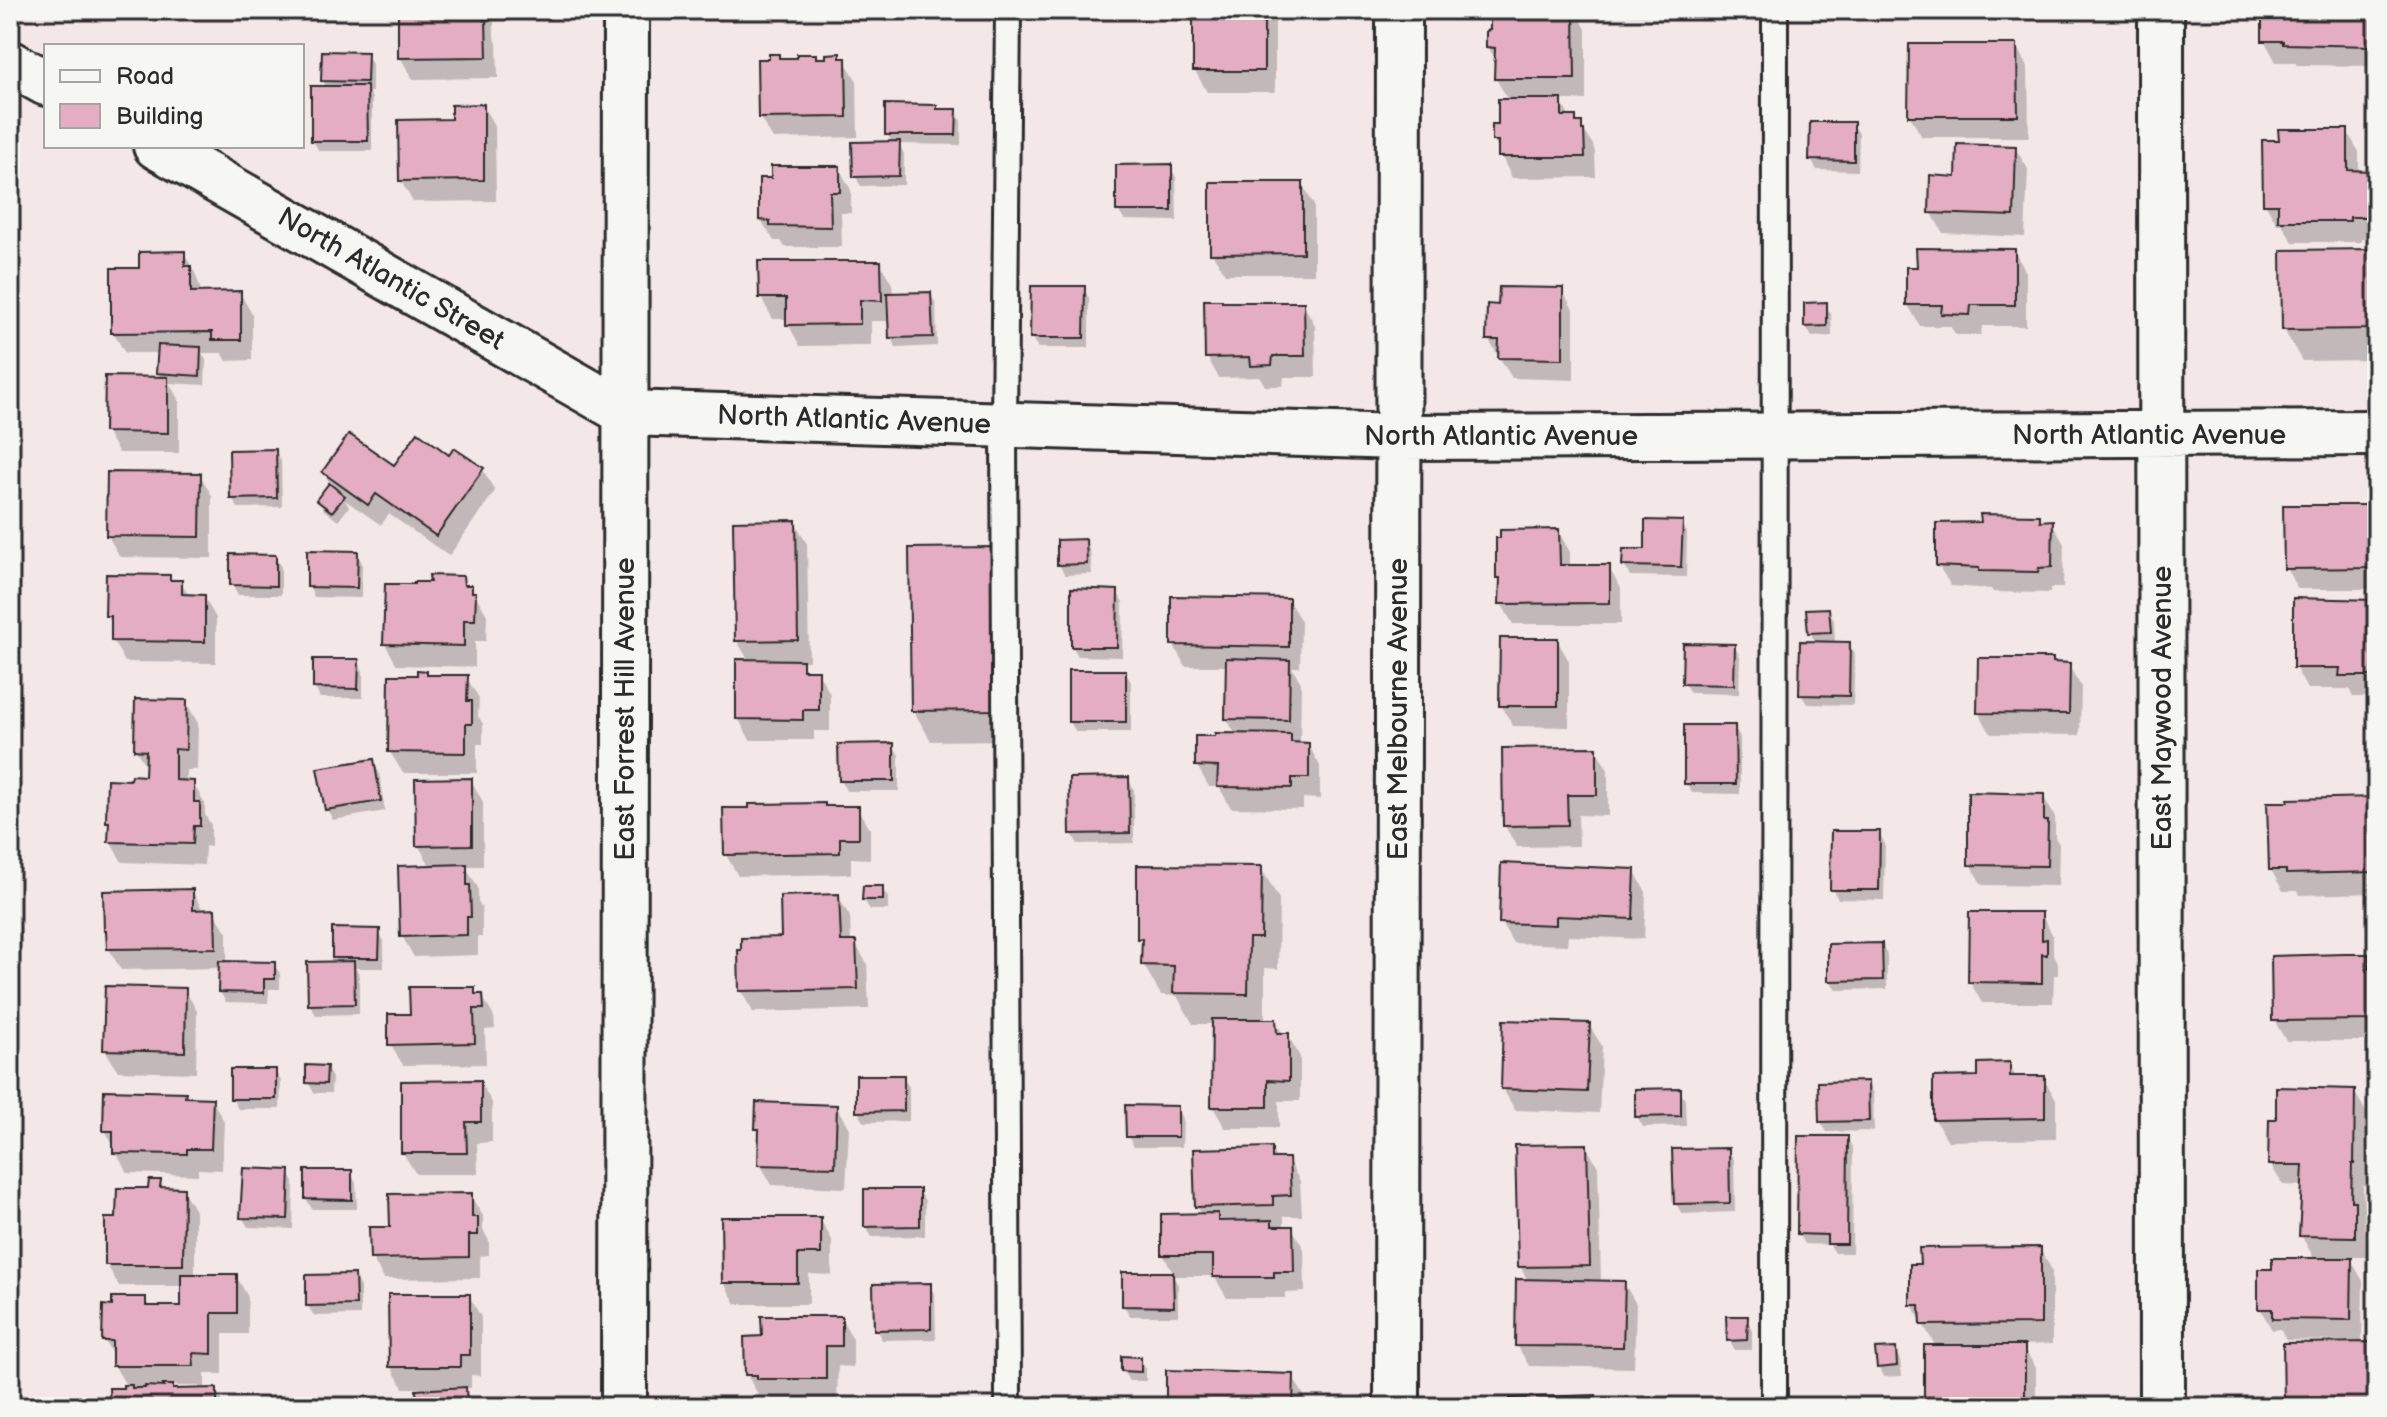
<svg xmlns="http://www.w3.org/2000/svg" width="2387" height="1417" font-family="'Balsamiq Sans',sans-serif">
<style>
.shadow{fill:#0003;fill-rule:evenodd}
.building{fill:#e5adc1;stroke:#2b2b2b;stroke-width:2}
.lines{fill:none;stroke-linecap:round;stroke-linejoin:round}
.lane-casing{stroke:#2b2b2b;stroke-width:30}
.street-casing{stroke:#2b2b2b;stroke-width:50}
.secondary-casing{stroke:#2b2b2b;stroke-width:50}
.lane{stroke:#f6f6f2;stroke-width:24}
.street{stroke:#f6f6f2;stroke-width:44}
.secondary{stroke:#f6f6f2;stroke-width:44}
.labels{text-anchor:middle;dominant-baseline:central;stroke-width:6;stroke-linejoin:round;paint-order:stroke}
.street-label{font-size:28px;fill:#2b2b2b;stroke:#f6f6f2}
</style>
<rect width="100%" height="100%" fill="#f3e7e8"/>
<filter id="ink" filterUnits="userSpaceOnUse"><feTurbulence type="fractalNoise" baseFrequency=".0125" numOctaves="2"/><feDisplacementMap in="SourceGraphic" scale="16" xChannelSelector="R" yChannelSelector="G"/><feConvolveMatrix kernelMatrix="1 2 1 2 8 2 1 2 1" color-interpolation-filters="sRGB"/></filter>
<g filter="url(#ink)">
<path class="shadow" d="M123,10H157V16H126Z
M400,10H490L494,16V37L497,43L498,78L413,79L400,57Z
M1195,10H1275V92H1207L1195,71Z
M1492,10H1575L1586,29V100H1560L1570,118H1575L1580,124L1593,145L1595,153L1596,177L1512,178L1494,141L1509,101L1496,79V61L1488,47L1492,32Z
M1611,10H1653V15H1615Z
M2264,10H2377V66L2297,65L2295,62H2276L2264,40Z
M2016,46L2028,67L2029,137H1922L1910,116Z
M366,54L372,64V92H369L372,98V151H319L313,141L327,88L323,81Z
M778,56L781,60H844L857,81L858,137L773,139L760,118L771,61Z
M483,106L495,127L496,201L413,202L401,181L453,121Z
M936,107L938,111H956L961,121V145L899,144L904,154V185L861,186L855,176L893,144L887,134Z
M1853,124L1859,134L1858,171L1817,170L1811,160Z
M2347,131L2359,152V173H2369L2377,187V238H2361V242H2293L2282,224H2277L2265,203Z
M2015,148L2028,169L2025,237L1943,233L1931,212L1958,179Z
M1170,166L1176,177L1177,221L1124,220L1118,210Z
M839,168L851,190V213H841L842,247H785L781,241H774L761,220Z
M1302,184L1314,205V274H1225L1212,253Z
M2014,251L2026,272V326H1982L1981,335H1956L1950,326H1920L1908,305Z
M2377,251V360L2302,361L2284,330Z
M184,253L196,275L202,294L240,293L252,314V360L227,361L222,353H202L206,360L205,385L169,383L179,400V453H119L106,432L162,379L158,373L159,353H125L113,332L141,270Z
M880,263L892,284L893,295L930,294L936,304L937,346L896,348L891,337L890,321H871V345L800,346L788,324V319H773L761,298Z
M1083,288L1089,298V348H1038L1032,338Z
M1562,290L1574,311V380L1512,378L1488,339L1500,307Z
M1223,304H1303L1315,325L1316,377H1284L1283,386H1265L1260,377L1219,378L1207,357Z
M1825,304L1831,314L1832,336L1812,337L1806,327Z
M455,450L483,470L495,491L449,556L389,514L381,525L345,500L349,507L338,521L324,510L318,500L331,485L324,473L394,468L450,458Z
M275,451L281,461L282,507L238,508L232,498Z
M200,475L212,496V558L120,557L108,536Z
M2377,507V589H2298L2286,568Z
M2039,517L2042,523L2052,522L2064,544L2063,588H2050V593L1993,592L1991,589L1951,586L1938,565L1983,524Z
M795,522L807,544L809,661H801L807,672H818L830,694V731H814V740H750L738,718L749,661L737,641Z
M1682,523L1687,533L1686,577L1630,576L1624,565L1647,551Z
M1558,531L1570,552V567H1608L1621,588V624H1513L1501,603V584L1498,578Z
M1084,541L1090,551L1092,574L1065,575L1059,565Z
M991,549L1009,580L1011,740L931,741L913,710Z
M357,553L362,563L361,598L314,597L309,586Z
M275,557L281,567V595H238L232,585Z
M169,577L172,582H181L189,596L204,597L216,618V663L125,662L113,641V626L107,616Z
M462,578L467,587H471L487,615L486,641H475V667L397,665L385,644Z
M1117,592L1123,602L1122,657L1078,656L1072,646Z
M1288,600L1301,621L1300,667H1292L1301,683L1300,744H1308L1320,766V799L1303,798V809L1231,808L1219,787H1209L1197,766L1236,735L1227,719L1228,666H1185L1173,644Z
M2377,602V697H2353L2349,689H2307L2295,667Z
M1828,610L1834,620L1835,644H1849L1855,654L1853,705L1807,704L1801,694L1816,643L1810,632Z
M1557,640L1569,661V727L1513,726L1501,705Z
M1734,646L1740,656L1739,694L1690,693L1684,683Z
M2052,660L2055,664L2068,665L2081,686L2080,735L1991,734L1979,713Z
M358,661L363,671V698H320L315,688Z
M1125,672L1131,682V732H1076L1070,722Z
M428,677H466L479,698L478,716L483,724V744H477V773H403L390,752Z
M186,702L198,723L197,770H186V783H193L205,804V815L211,825V847L205,846L204,865L122,862L110,841L111,826L108,822L132,782L147,778L148,770L136,750Z
M1734,727L1740,737V794L1692,793L1686,783Z
M893,745L899,755V791H846L841,780Z
M1596,749L1608,770V816L1578,815L1579,846L1517,847L1505,826Z
M373,762L379,772L385,811L333,820L327,809Z
M1128,779L1134,790V843L1078,844L1072,834Z
M471,780L483,802V866H465L478,888V902L482,908V937H478V955L414,957L402,936L431,867L418,845Z
M2043,796L2055,817V837L2059,844L2058,886L1982,885L1970,864Z
M2377,802V893L2300,895L2298,891H2283L2271,870Z
M825,808H857L870,829V859L851,858V874L738,876L726,855Z
M1879,833L1885,844L1884,900L1838,899L1832,889Z
M1261,868L1279,899L1278,969L1265,968V1021H1275L1284,1035H1288L1300,1057V1101H1279V1128H1225L1213,1107L1214,1024H1193L1177,996L1161,995L1143,964L1144,947L1139,938Z
M1634,870L1646,892L1644,939L1568,936L1567,945L1513,943L1501,922Z
M882,888L888,898V910H870L864,900Z
M192,891L204,912L214,911L227,933V963L274,964L280,974V989H269L268,1003L226,1002L220,992L221,968L121,970L109,949L108,935L106,931Z
M838,896L850,917L851,943H855L867,964L869,1009L753,1012L741,991L783,939Z
M2041,914L2053,936V954L2058,963V975H2054L2053,1003H1982L1970,982Z
M378,931L384,941V968H355L359,973V1014L316,1015L310,1005L337,964L334,957Z
M1881,945L1887,955V989L1836,990L1830,980Z
M2368,956L2377,971V1041H2286L2274,1020Z
M474,989L478,996H482L494,1017L495,1029L485,1030L486,1064L403,1065L390,1044L412,1016Z
M185,990L197,1011L196,1073L118,1071L105,1050Z
M1589,1025L1602,1046L1599,1113L1515,1110L1503,1089Z
M2008,1064L2017,1078H2043L2056,1099V1139L1948,1141L1935,1120L1980,1078Z
M326,1068L332,1078L331,1093H314L308,1082Z
M275,1071L281,1081L280,1109H238L232,1098Z
M903,1077L909,1087V1121L864,1122L858,1111Z
M480,1082L492,1103V1142L477,1143L478,1174H416L403,1153Z
M1867,1083L1873,1093L1874,1131L1827,1132L1821,1122Z
M1680,1090L1685,1100L1686,1126L1643,1127L1637,1116Z
M2354,1091L2366,1112L2365,1185H2363L2366,1257H2349L2363,1281L2362,1344H2377V1407H2286L2346,1344V1341L2286,1340L2280,1329L2272,1330L2260,1308L2274,1271L2315,1260L2301,1235L2305,1186L2283,1185L2270,1164Z
M184,1094L187,1099L212,1100L224,1121L222,1170L198,1169V1175L127,1173L105,1130Z
M836,1106L849,1128L846,1188L772,1185L760,1164L761,1136L757,1129Z
M1177,1108L1183,1118L1182,1147H1134L1128,1136Z
M1847,1138L1853,1148L1852,1253H1835L1830,1245L1805,1244L1799,1234Z
M1586,1146L1598,1167L1601,1282L1624,1283L1636,1304L1634,1368L1529,1366L1517,1345L1528,1281L1520,1266Z
M1271,1149L1277,1160H1288L1300,1181L1302,1216H1284V1228H1292L1304,1249L1305,1292L1285,1293V1298H1227L1214,1276H1173L1178,1285V1316H1130L1124,1306V1274H1174L1163,1255L1202,1216L1197,1207Z
M1728,1150L1734,1160L1735,1212L1682,1214L1676,1204Z
M288,1172L294,1182L293,1229L248,1227L242,1217Z
M350,1172L356,1183L357,1209H312L306,1199Z
M160,1182L164,1189L183,1190L195,1211V1276H236L248,1297V1334H223V1374H205V1390H216L226,1407H112L111,1390L127,1387L114,1365V1357L104,1340L114,1308L145,1299L150,1308H183V1286H119L107,1265L118,1221ZM172,1386H199V1390L174,1391Z
M919,1191L925,1201V1236L872,1237L866,1227Z
M470,1195L483,1216V1230L489,1241V1255L480,1256V1278L384,1279L372,1258L392,1229Z
M820,1219L832,1240V1275L809,1274V1304H736L724,1283Z
M2040,1249L2052,1270V1344L2022,1345L2036,1368V1407H1926L1936,1347L1912,1305Z
M354,1276L360,1287V1315L314,1316L308,1306Z
M929,1285L935,1295L936,1339L882,1340L876,1329Z
M469,1296L481,1317V1376L471,1375V1388H464L475,1407H419L428,1388H403L391,1367Z
M841,1318L853,1339V1367L838,1366L837,1400H772L769,1396H759L747,1375L764,1338Z
M1746,1318L1752,1328V1350H1735L1729,1340Z
M1895,1350L1900,1360L1902,1376L1884,1377L1878,1367Z
M1140,1359L1146,1369V1381H1129L1123,1371Z
M1292,1376L1305,1397V1407L1168,1406Z"/>
<path class="building" d="M398,10H483V20H486L487,57L398,58Z
M1193,10H1264V71H1193Z
M1490,10H1574L1575,79H1494L1495,48L1486,47V31L1490,30Z
M2262,10H2374V46L2283,44V41H2262Z
M1909,44H2017L2018,116H1908Z
M322,51L368,52L367,82L321,81Z
M840,53V58H846L847,117L758,118L757,59H769V54H779V58H797V54H816V58H826V54Z
M311,86H367L368,141H311Z
M1498,99H1562V116H1576V122H1582V130H1584L1585,157H1498V141H1492V124H1498Z
M484,104V180L399,181L398,120L451,119V105Z
M885,104L937,105V109H957L956,135H885Z
M1810,122H1854V161L1809,160Z
M2278,129H2348V170L2370,171V217H2350V221H2278V204H2263L2262,140H2279Z
M900,141L899,176L853,177L852,142Z
M1957,144L2016,146L2014,216L1929,213L1930,175L1956,177Z
M1172,164V211H1116V165Z
M771,166H840V192H830L831,227L770,226V221L759,220V178H771Z
M1210,182H1303V253L1210,254Z
M1916,248L2015,249V305H1971L1970,315L1941,314L1942,305H1906V267H1917Z
M2377,249V329L2282,330L2281,250Z
M185,251V266H191V292L241,291V340H212V332L111,333V268H139V252Z
M758,261H881L882,301L860,300V324L786,325V298H759Z
M1031,286H1085L1084,338H1030Z
M1499,287L1563,288V359L1498,358L1499,340H1486L1487,304L1498,305Z
M931,292L933,337L889,338L887,293Z
M1204,300H1222V302H1304L1305,356H1273L1272,365L1251,366L1250,357L1205,358Z
M1827,302V326L1804,327V303Z
M158,345L201,347L200,376L156,373Z
M105,376L168,377V433L104,432Z
M418,432L449,455L454,448L484,468L436,536L376,494L368,505L322,472L349,434L394,465Z
M276,449L277,498L230,499L229,450Z
M107,472L201,473L200,537L106,536Z
M329,483L345,496L332,512L316,500Z
M2283,505H2377V568L2284,569Z
M1980,514L2040,515V521L2053,520L2052,567L2039,568L2038,572L1979,571V568L1936,566V523L1981,522Z
M796,520L798,640L735,641L733,521Z
M1645,520L1683,521L1681,567L1622,566L1623,549H1645Z
M1559,529L1560,565H1610V603L1499,604L1500,578H1496V538H1500V530Z
M1086,539L1087,564L1057,565V540Z
M992,547L994,710L911,711L909,548Z
M307,550L358,551L357,588L307,587Z
M230,554L276,555V586L230,585Z
M106,574L170,575V580H182V594L205,595V642L111,641V616H105Z
M429,575L463,576L464,585H472V592H476L475,620H464V646L383,644L385,584H414V582H430Z
M1071,588L1118,590L1117,647H1071Z
M1171,596L1289,598V647L1171,645Z
M2293,598L2377,600V668H2372V676H2339L2340,668H2293Z
M1829,608L1831,632L1808,633L1806,609Z
M1500,638H1558V706H1499Z
M1800,641L1850,642L1849,696L1799,695Z
M1683,643L1735,644L1734,685L1682,684Z
M1226,658L1290,660L1289,720L1225,719Z
M1978,658H2053V662L2070,663L2069,714L1977,713Z
M313,659H359L358,689L313,688Z
M736,659L803,660V670H819V710H803V720L736,719Z
M417,670L427,671V675H468L467,701H472V724H466V753L388,752L389,675H417Z
M1068,670H1126V722H1068Z
M135,699L187,700L186,750L175,749V780L194,781V802H200V826H194L193,844L108,842L109,822H106L107,779L130,780L131,775L145,776L146,751L134,750Z
M1684,725H1735L1736,784H1684Z
M1215,733L1291,734V742L1309,743V778H1292V788L1217,787L1218,767L1195,766V736H1215Z
M894,743V781H839L838,744Z
M1597,747V795H1567L1568,825L1503,826L1502,748Z
M374,759L381,801L325,810L317,768Z
M1129,777L1130,833L1070,834L1069,778Z
M472,778V845L416,846L415,779Z
M1968,792L2044,794V821H2048L2047,866L1968,865Z
M2377,797V872L2286,874V870H2269L2267,802H2288V799Z
M825,803V806H859V838H840V853L724,855L723,808H749V804Z
M1831,831H1880L1879,890H1830Z
M1501,863L1635,869L1633,919L1556,916V925L1499,923Z
M467,864V885H470L471,917H467V935L400,937L398,866Z
M1137,865L1262,866L1261,938H1249L1248,994L1173,993L1174,966L1141,965L1142,938L1137,939Z
M863,886H883V900H862Z
M193,889V910L215,909L216,948L107,949L106,931H104L103,891Z
M839,894L841,941H856L858,989L739,991L738,950H741V938L781,937L780,896Z
M1969,912H2042V940L2047,939V955L2042,954V983L1968,982Z
M332,928L380,929L379,958H332Z
M1882,943L1883,980L1828,981V944Z
M2345,954H2369V969H2377V1020L2272,1021L2271,956Z
M219,961L275,962V979H264V993L218,992Z
M354,961L355,1004L308,1005L307,962Z
M105,986L186,988L185,1052L103,1050Z
M409,987H475V994H483L484,1009H474L475,1043L388,1045V1014H410Z
M1212,1019H1276L1277,1033H1289V1081L1268,1080V1107H1211Z
M1503,1020L1590,1023L1587,1092L1501,1089Z
M2010,1062V1076H2045V1118L1933,1120V1077L1978,1076V1063Z
M306,1065L327,1066L326,1084L306,1083Z
M230,1069H276V1099H230Z
M856,1075H904V1111L856,1112Z
M481,1080V1122H466L467,1153H401V1081Z
M1868,1081L1869,1121L1819,1122L1818,1082Z
M2276,1087L2355,1089L2354,1164H2352L2351,1201H2355V1237L2299,1236L2303,1165H2268L2269,1119H2276Z
M1681,1088V1116L1635,1117V1089Z
M104,1090L186,1092L185,1097L213,1098L211,1149H187V1154L113,1153V1131H103Z
M756,1102L837,1105L835,1167L758,1165L759,1129H755Z
M1125,1105L1178,1106V1137H1126Z
M1798,1136H1848L1847,1244H1827V1235L1797,1234Z
M1587,1144L1590,1266L1518,1267L1515,1145Z
M1272,1147V1158H1289L1291,1195L1273,1196V1205L1195,1207L1193,1149Z
M1729,1148L1730,1203L1674,1204L1672,1149Z
M243,1168L290,1170L288,1219L240,1218Z
M305,1170H352V1200L305,1199Z
M149,1180H161L160,1187L184,1188L183,1265H105V1218H116L117,1188H148Z
M864,1189H920V1226L864,1227Z
M472,1193V1217H478V1235H469V1257L370,1259L369,1227H390L389,1194Z
M1218,1213V1221L1272,1220V1226H1293L1294,1272H1274V1277H1213V1255H1161V1214Z
M721,1217H821V1254H798V1283H722Z
M2041,1247V1324L1921,1325L1920,1305H1910V1264H1920L1919,1248Z
M2272,1258H2352L2351,1320L2272,1319V1309H2258V1269H2272Z
M1122,1272H1173L1174,1307L1122,1306Z
M181,1274H237V1313H212V1354L193,1353L194,1366H112V1341H102L103,1305L112,1306V1297H146V1306H181Z
M355,1274L356,1305L306,1306V1275Z
M1516,1279L1625,1281L1623,1347L1515,1346Z
M931,1283V1329L874,1330L873,1284Z
M388,1294H470V1355H460V1367H389Z
M761,1316H842V1346H826V1379H757V1375H745L744,1337L762,1336Z
M1726,1316H1748L1747,1340L1727,1341Z
M2377,1342V1407H2284L2283,1343Z
M1924,1345H2025V1407H1924Z
M1896,1348L1897,1366L1877,1368L1875,1349Z
M1121,1356L1141,1357V1372L1121,1371Z
M1166,1370L1294,1374L1293,1407L1166,1406Z
M123,1385H132V1388H145V1386L164,1387L163,1385H173V1389L217,1388V1405L269,1404V1407H110L109,1388H123Z
M466,1387L467,1407H417L416,1390Z
M1596,1395V1407H1495L1494,1403H1511L1510,1398Z"/>
<g class="lines">
<defs>
<path id="lane" d="M1008,10L1004,425L1008,1407
M1774,1407L1775,10"/>
<path id="street" d="M2161,10L2162,1407
M10,63L46,83
M156,146L626,413L1399,437L2377,433
M1397,1407L1399,10"/>
<path id="secondary" d="M624,1407L626,10"/>
</defs>
<use href="#lane" class="lane-casing"/>
<use href="#street" class="street-casing"/>
<use href="#secondary" class="secondary-casing"/>
<use href="#lane" class="lane"/>
<use href="#street" class="street"/>
<use href="#secondary" class="secondary"/>
</g>
</g>
<g class="labels">
<g class="street-label">
<text transform="translate(391 279) rotate(30)">North Atlantic Street</text>
<text transform="translate(854 420) rotate(2)">North Atlantic Avenue</text>
<text x="2149" y="435">North Atlantic Avenue</text>
<text x="1501" y="436">North Atlantic Avenue</text>
<text transform="translate(2162 708) rotate(-90)">East Maywood Avenue</text>
<text transform="translate(625 709) rotate(-90)">East Forrest Hill Avenue</text>
<text transform="translate(1398 709) rotate(-90)">East Melbourne Avenue</text>
</g>
</g>
<rect width="2387" height="1417" fill="none" stroke="#f6f6f2" stroke-width="40"/>
<rect x="20" y="20" width="2347" height="1377" fill="none" stroke="#2b2b2b" stroke-width="3" filter="url(#ink)"/>
<rect x="44" y="44" width="260" height="104" fill="#f6f6f2" stroke="#a5a5a2" stroke-width="2"/>
<rect x="60" y="70" width="40" height="12" fill="#f6f6f2" stroke="#a5a5a2" stroke-width="2"/>
<text x="116" y="84" font-size="24" fill="#2b2b2b">Road</text>
<rect x="60" y="104" width="40" height="24" fill="#e5adc1" stroke="#a5a5a2" stroke-width="2"/>
<text x="116" y="124" font-size="24" fill="#2b2b2b">Building</text>
</svg>
